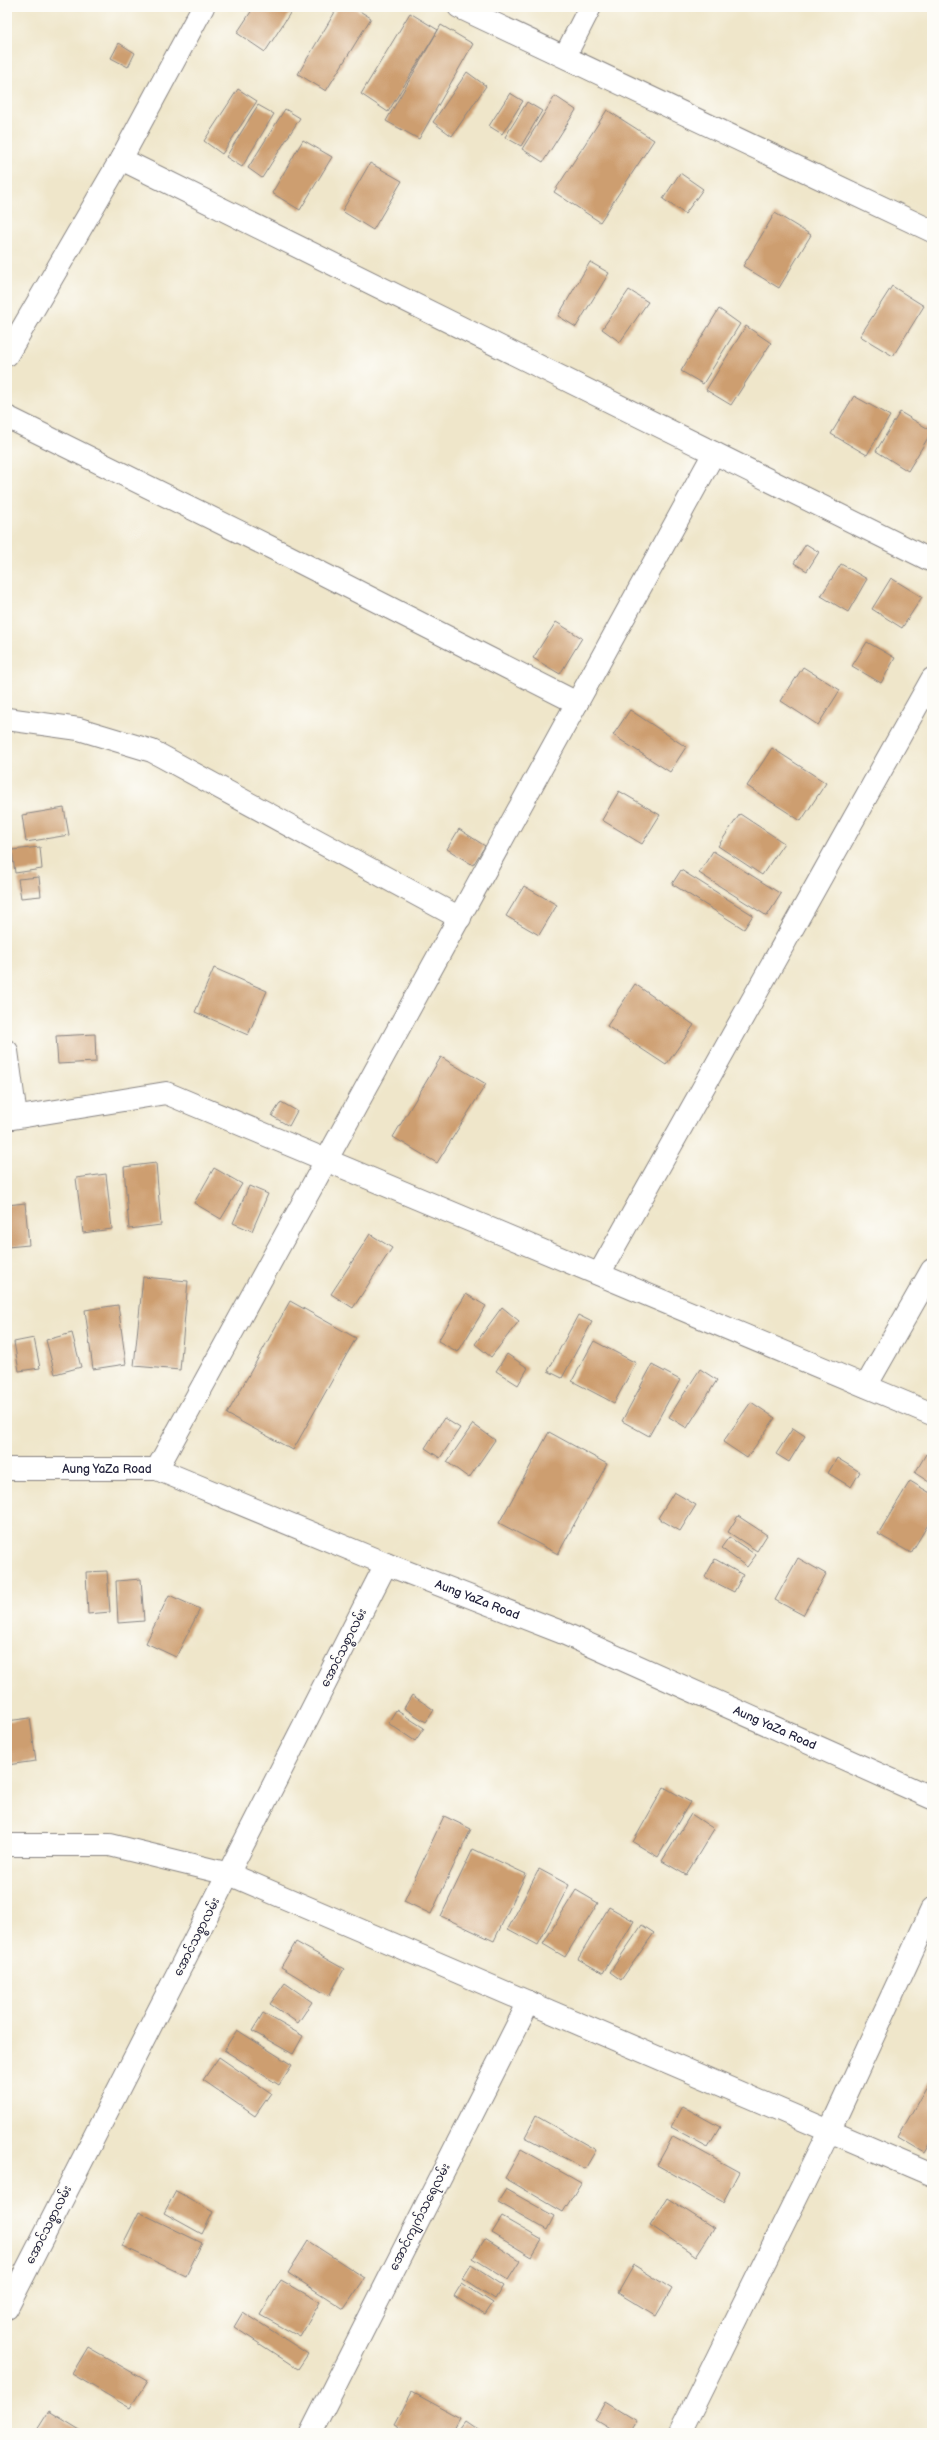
<svg xmlns="http://www.w3.org/2000/svg" width="939" height="2440" font-family="'Balsamiq Sans','Noto Sans Myanmar',sans-serif">
<style>
.building{fill:#cd9e70}
.lines{fill:none;stroke-linecap:round;stroke-linejoin:round}
.minor-casing{stroke:#888482;stroke-width:24}
.minor{stroke:#fff;stroke-width:22}
.labels{text-anchor:middle;dominant-baseline:central;stroke-width:3;stroke-linejoin:round;paint-order:stroke}
.street-label{font-size:12px;fill:#22223b;stroke:#fdfcf7}
</style>
<rect width="100%" height="100%" fill="#fdfcf7"/>
<filter id="ink" filterUnits="userSpaceOnUse"><feTurbulence type="fractalNoise" baseFrequency=".025" numOctaves="2"/><feDisplacementMap in="SourceGraphic" scale="8" xChannelSelector="R" yChannelSelector="G"/><feConvolveMatrix kernelMatrix="1 2 1 2 8 2 1 2 1" color-interpolation-filters="sRGB"/></filter>
<filter id="wash" filterUnits="userSpaceOnUse"><feTurbulence type="fractalNoise" baseFrequency=".012" numOctaves="4" result="noise"/><feDisplacementMap in="SourceGraphic" scale="16" xChannelSelector="R" yChannelSelector="G"/><feGaussianBlur stdDeviation="0.9" result="paint"/><feColorMatrix in="noise" values="0 0 0 0 0 0 0 0 0 0 0 0 0 0 0 0 0 1.4 0 .05"/><feComposite in="paint" operator="in"/></filter>
<g filter="url(#wash)">
<rect width="100%" height="100%" fill="#efe6ca"/>
<g id="blocks">
<path class="building" d="M254,7H294L265,52L237,33Z
M338,7H353L371,18L326,91L298,74Z
M410,13L438,30L388,112L361,94Z
M441,25L473,44L419,139L386,121Z
M119,43L135,53L128,67L111,58Z
M467,72L486,86L452,136L433,122Z
M238,89L257,101L222,154L204,141Z
M510,93L523,101L502,134L489,126Z
M555,96L576,110L543,162L522,149Z
M527,102L542,111L521,146L505,137Z
M258,105L274,114L242,167L226,157Z
M285,109L300,118L262,178L248,168Z
M607,110L654,140L600,222L554,192Z
M303,140L332,157L300,210L272,193Z
M370,163L402,181L373,230L342,211Z
M680,173L703,189L685,214L663,199Z
M775,213L811,235L779,288L743,266Z
M590,262L609,273L576,327L558,316Z
M892,286L924,306L893,356L860,336Z
M629,290L648,302L620,342L602,329Z
M719,309L740,324L703,384L681,371Z
M746,326L771,343L731,405L706,390Z
M854,396L890,416L867,455L831,434Z
M900,412L932,431L908,471L876,451Z
M806,544L819,552L807,571L794,563Z
M841,564L867,579L848,612L821,596Z
M891,578L922,597L902,628L872,609Z
M556,622L582,638L560,674L533,658Z
M867,642L895,658L881,683L852,666Z
M803,667L840,690L818,725L781,701Z
M630,710L686,747L670,772L613,735Z
M772,748L826,783L801,821L747,786Z
M619,791L660,815L642,844L602,820Z
M64,808L69,835L26,842L22,815Z
M740,814L784,843L762,875L718,846Z
M459,829L485,846L473,865L447,849Z
M40,847L42,869L15,873L12,850Z
M713,851L781,894L767,916L699,873Z
M681,870L753,915L744,929L672,884Z
M39,877L41,896L21,898L18,879Z
M524,886L557,905L539,935L506,916Z
M214,968L267,991L248,1035L195,1012Z
M635,984L694,1025L666,1065L607,1026Z
M95,1034L96,1062L58,1064L56,1036Z
M441,1057L486,1084L437,1163L393,1137Z
M281,1102L297,1111L289,1126L272,1116Z
M156,1163L161,1225L129,1229L124,1167Z
M214,1168L242,1184L221,1219L194,1203Z
M106,1174L112,1229L83,1233L76,1178Z
M249,1186L268,1194L252,1231L233,1223Z
M25,1203L29,1245L7,1247V1205Z
M370,1234L392,1248L353,1308L331,1294Z
M143,1277L188,1281L180,1370L134,1366Z
M466,1294L486,1306L458,1352L438,1341Z
M290,1301L356,1338L293,1450L227,1414Z
M118,1305L126,1364L93,1369L85,1310Z
M502,1307L519,1321L491,1357L475,1344Z
M578,1315L592,1322L562,1378L548,1371Z
M72,1333L81,1367L55,1374L46,1340Z
M34,1338L40,1368L19,1371L14,1342Z
M594,1341L636,1363L614,1403L572,1381Z
M507,1354L528,1368L518,1385L496,1371Z
M7,1362L9,1377L7,1378Z
M652,1365L680,1380L649,1436L622,1421Z
M700,1369L717,1380L687,1428L669,1417Z
M751,1402L775,1418L747,1458L723,1442Z
M444,1418L460,1428L440,1458L425,1448Z
M473,1424L495,1440L469,1478L447,1462Z
M793,1428L805,1436L789,1462L776,1454Z
M549,1432L607,1464L558,1554L499,1523Z
M926,1454L932,1458V1476L929,1482L915,1473Z
M837,1458L860,1472L851,1487L828,1473Z
M910,1481L932,1494V1518L911,1553L878,1534Z
M674,1492L696,1505L680,1531L658,1518Z
M738,1516L767,1535L757,1551L728,1532Z
M729,1537L756,1555L747,1567L721,1548Z
M798,1558L826,1574L803,1615L775,1600Z
M715,1559L743,1575L734,1592L705,1577Z
M107,1571L110,1612L88,1614L86,1572Z
M141,1579L144,1621L118,1623L116,1581Z
M169,1595L200,1609L176,1657L146,1643Z
M412,1695L434,1710L426,1722L404,1708Z
M396,1710L424,1728L415,1741L388,1723Z
M30,1718L36,1761L7,1765V1721Z
M664,1787L690,1802L658,1857L633,1842Z
M691,1814L714,1829L686,1875L662,1861Z
M444,1816L471,1829L431,1914L404,1901Z
M473,1849L526,1874L494,1941L441,1916Z
M539,1869L569,1885L538,1945L508,1929Z
M576,1890L598,1903L565,1957L543,1944Z
M609,1907L634,1921L603,1973L578,1959Z
M642,1925L654,1933L621,1980L610,1972Z
M296,1942L344,1969L329,1996L281,1967Z
M285,1983L312,2002L298,2023L270,2004Z
M263,2013L303,2036L293,2054L252,2031Z
M237,2030L292,2065L279,2085L224,2050Z
M219,2057L271,2093L255,2116L203,2080Z
M932,2077V2141L925,2153L898,2137Z
M682,2106L720,2127L708,2147L671,2127Z
M536,2116L596,2150L585,2169L525,2137Z
M673,2136L739,2172L723,2202L657,2165Z
M521,2149L581,2183L563,2212L505,2178Z
M506,2189L554,2216L547,2230L498,2202Z
M176,2191L213,2212L202,2234L164,2213Z
M667,2198L714,2228L696,2256L650,2225Z
M139,2212L202,2243L186,2276L122,2246Z
M502,2217L542,2240L532,2257L492,2233Z
M485,2239L520,2261L508,2280L473,2258Z
M308,2241L365,2278L344,2309L288,2273Z
M471,2265L503,2286L495,2299L463,2278Z
M634,2265L672,2289L656,2316L618,2293Z
M281,2280L320,2302L300,2337L260,2315Z
M462,2283L493,2303L485,2315L454,2296Z
M243,2312L308,2354L298,2369L234,2327Z
M88,2347L147,2381L130,2408L72,2374Z
M412,2392L460,2418L452,2433H412L395,2424Z
M605,2402L636,2421L629,2433H616L595,2420Z
M49,2411L85,2433H41L37,2430Z
M465,2422L481,2433H457Z"/>
</g>
</g>
<g filter="url(#ink)">
<use href="#blocks" fill-opacity="0" stroke="#888482" stroke-width="1"/>
<g class="lines">
<defs>
<g id="minor">
<path d="M459,7L932,231"/>
<path d="M565,56L590,7"/>
<path d="M121,159L932,561"/>
<path d="M7,355L121,159L203,7"/>
<path d="M7,417L272,548L577,703"/>
<path d="M7,719L79,729L152,751L460,918"/>
<path d="M7,1051L16,1117"/>
<path d="M7,1119L166,1093L932,1414"/>
<path d="M599,1274L932,679"/>
<path d="M866,1386L932,1270"/>
<path id="s1" d="M7,1469H157L386,1564L561,1632L932,1798"/>
<path d="M157,1469L714,453"/>
<path d="M7,1845H110L229,1874L932,2175"/>
<path d="M7,2308L386,1564"/>
<path d="M311,2433L529,2002"/>
<path d="M680,2433L829,2132L932,1909"/>
</g>
</defs>
<use href="#minor" class="minor-casing"/>
<use href="#minor" class="minor"/>
</g>
</g>
<g class="labels">
<g class="street-label">
<text stroke="none"><textPath href="#s1" startOffset="100">Aung YaZa Road</textPath></text>
<text stroke="none"><textPath href="#s1" startOffset="496">Aung YaZa Road</textPath></text>
<text transform="translate(344 1648) rotate(-63)">အောင်သစ္စာလမ်း</text>
<text stroke="none"><textPath href="#s1" startOffset="820">Aung YaZa Road</textPath></text>
<text transform="translate(197 1937) rotate(-63)">အောင်သစ္စာလမ်း</text>
<text transform="translate(420 2217) rotate(-63)">အောင်ကျက်သရေလမ်း</text>
<text transform="translate(49 2225) rotate(-63)">အောင်သစ္စာလမ်း</text>
</g>
</g>
<rect width="939" height="2440" fill="none" stroke="#fdfcf7" stroke-width="24"/>
</svg>
